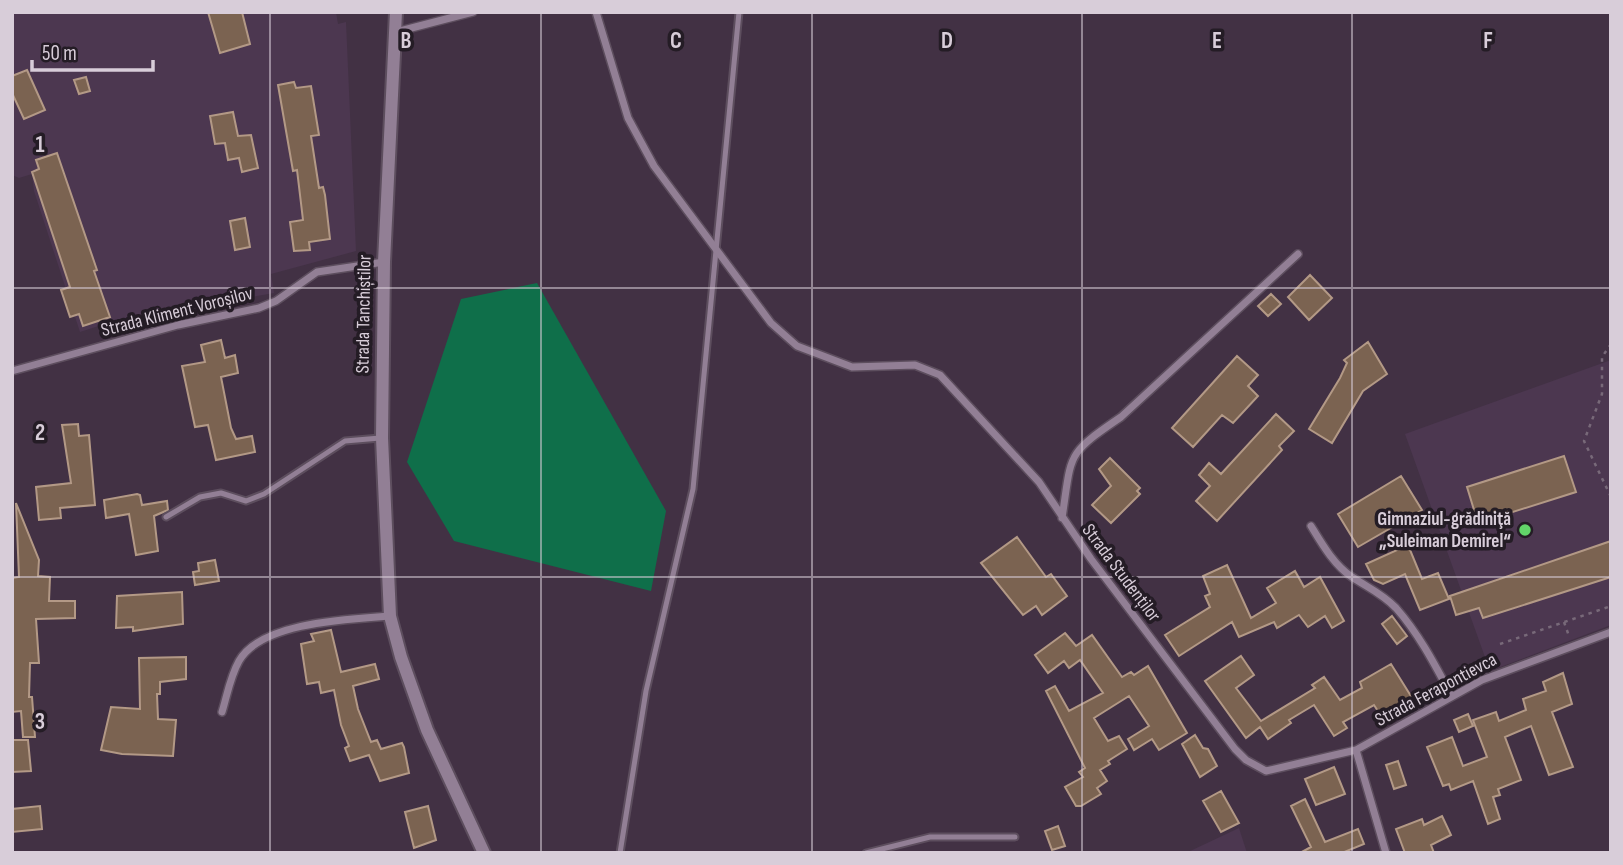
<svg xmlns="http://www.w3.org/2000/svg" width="1623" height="865" font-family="'Sofia Sans Condensed',sans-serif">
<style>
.built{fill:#4c3750}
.forest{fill:#0f6f4a}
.building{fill:#7b6351;stroke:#b39986;stroke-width:2}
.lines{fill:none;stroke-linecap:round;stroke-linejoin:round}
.service-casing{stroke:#5d4e5e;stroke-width:9}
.minor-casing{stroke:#5d4e5e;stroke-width:10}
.tertiary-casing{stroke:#5d4e5e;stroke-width:16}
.path{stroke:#786979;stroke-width:2.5;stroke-dasharray:3.5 5;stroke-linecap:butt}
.service{stroke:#927f95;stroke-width:5}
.minor{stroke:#927f95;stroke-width:7}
.tertiary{stroke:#927f95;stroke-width:12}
.grid{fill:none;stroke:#d8cdd9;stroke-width:2;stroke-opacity:0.55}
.poi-dot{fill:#62d469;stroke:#241c25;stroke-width:2.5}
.labels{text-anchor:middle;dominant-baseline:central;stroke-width:7;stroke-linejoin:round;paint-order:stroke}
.street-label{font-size:19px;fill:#d8cdd9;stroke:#241c25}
.poi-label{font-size:19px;font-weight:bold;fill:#d8cdd9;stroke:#241c25;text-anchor:end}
.grid-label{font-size:23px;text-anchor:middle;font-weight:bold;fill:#d8cdd9;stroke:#241c25;stroke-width:7;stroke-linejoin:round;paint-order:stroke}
</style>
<rect width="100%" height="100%" fill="#423144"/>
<path class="built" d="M12,12H336L338,24L346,22L356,251L271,274L274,293L111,322L80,332L34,191L32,174L19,178L12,175Z
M1611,360V625L1490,671L1405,434Z
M1239,828L1247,853H1186Z"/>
<path class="forest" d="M537,283L666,511L651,591L454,541L407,462L461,299Z"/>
<path class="building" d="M208,12H242L250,44L220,53Z
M27,70L45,110L24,119L12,93V76Z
M86,77L90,91L79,94L74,80Z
M294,82L296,88L311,86L319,135L311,136L319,188L323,187L325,195L330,239L309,242L310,250L294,251L290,222L303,220L297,170L293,171L278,85Z
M233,112L238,136L251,135L258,168L242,172L239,158L228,160L225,143L215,144L210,116Z
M57,153L97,270L94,271L110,317L83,326L79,314L70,317L61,290L70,287L32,172L39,169L36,160Z
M245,218L250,247L235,250L230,221Z
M1310,275L1332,298L1309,320L1288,297Z
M1271,294L1281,304L1268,316L1258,306Z
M221,340L225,358L235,355L238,373L221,377L231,428L236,439L252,436L255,452L216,460L208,425L195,427L182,366L205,362L201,345Z
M1368,342L1387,374L1363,391L1332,443L1309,429L1340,378L1347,363L1344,360Z
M1237,356L1258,375L1248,386L1258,396L1233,423L1222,415L1193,447L1172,428Z
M1276,414L1294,431L1279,446L1282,450L1217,521L1196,501L1210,486L1199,475L1209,463L1221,474Z
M78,424L79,436L89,435L95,505L60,508L61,518L39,520L36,487L71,483L62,425Z
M1564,456L1576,492L1478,523L1467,487Z
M1110,458L1140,488L1137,491L1140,494L1111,523L1092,505L1111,486L1099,469Z
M1401,476L1422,510L1358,547L1338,514Z
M137,494L140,495L142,505L167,501L168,510L154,516L158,551L136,555L129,514L106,518L104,500Z
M16,503L39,560L38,576L50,577L49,601H75V618L36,619L39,663H30L29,697H32L35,737H23L21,711L12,712V578L19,577Z
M1017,537L1046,577L1051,574L1067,596L1042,615L1036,606L1023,615L981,563Z
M1611,541V577L1483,618L1479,608L1456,615L1450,596Z
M1408,545L1422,579L1438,573L1449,599L1420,610L1405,574L1383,584L1374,580L1366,564Z
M215,560L219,581L195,585L193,572L199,571L198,563Z
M1227,565L1251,618L1276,603L1267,588L1295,571L1304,587L1320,577L1344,621L1332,628L1325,616L1308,627L1299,615L1277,628L1274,622L1239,637L1232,622L1179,656L1165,635L1210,607L1205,596L1210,594L1203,576Z
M182,592L183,624L133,631V627L116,628L117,596Z
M1392,616L1407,636L1397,644L1382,624Z
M331,630L341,672L375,664L379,679L353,686L358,709L371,742L377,740L381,749L402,743L404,747L409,773L380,781L369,755L350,761L345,748L349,746L341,725L334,690L321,693L319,682L307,684L301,644L314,641L311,634Z
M1065,633L1076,646L1092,635L1122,677L1131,672L1134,675L1148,666L1187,733L1159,750L1152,739L1134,750L1128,739L1149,726L1129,696L1094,718L1108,741L1119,736L1127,749L1108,761L1110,764L1100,770L1107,781L1097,788L1101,794L1081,806H1076L1065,787L1083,777L1079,772L1085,768L1046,691L1055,686L1069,711L1103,693L1080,660L1069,668L1064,661L1048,673L1035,655Z
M1241,656L1254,675L1236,688L1261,721L1315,688L1312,685L1324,677L1340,700L1362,688L1360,682L1391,664L1414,701L1383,719L1374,705L1343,722L1347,728L1334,736L1314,705L1289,720L1291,723L1268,739L1260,727L1246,738L1205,681Z
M186,657V679L160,682V694H157L158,719L176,720L173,756L122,754L101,750L111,707L140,709L139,658Z
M1563,673L1572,704L1552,712L1573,767L1549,775L1531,726L1505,737L1521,780L1498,789L1500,795L1493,797L1500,819L1488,824L1473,781L1451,790L1449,784L1443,786L1427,747L1452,737L1463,766L1487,757L1473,720L1496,712L1499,721L1526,710L1523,699L1546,691L1543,682Z
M1468,714L1473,726L1459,732L1454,720Z
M1195,735L1203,748L1208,749L1217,766L1200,777L1182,744Z
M12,740H28L31,771L12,772Z
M1398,761L1406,785L1394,789L1386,765Z
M1334,767L1345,794L1316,805L1305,779Z
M1221,791L1239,823L1221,832L1203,801Z
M1305,799L1325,842L1358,829L1364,844L1342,853H1300L1311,847L1291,806Z
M40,806L42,829L12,832V809Z
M428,806L436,840L414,848L405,812Z
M1442,816L1451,835L1431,845L1434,853H1405L1396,829L1422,819L1424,825Z
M1058,826L1065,846L1052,850L1045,831Z"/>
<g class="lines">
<defs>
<path id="service" d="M166,517L200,497L221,493L246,501L264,494L345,441L380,438
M620,853L646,691L693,489L739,12
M866,853L930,837H1015"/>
<path id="minor" d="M596,12L628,118L654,166L771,323L797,346L852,367L915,365L940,375L1039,482L1091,559L1235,749L1246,760L1266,771L1356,750L1482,680L1611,632
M396,32L473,12
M12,371L178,325L259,308L276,301L317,272L384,262
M1062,518C1072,453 1065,455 1121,417L1298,254
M1311,526C1322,544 1334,565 1352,577C1367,587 1383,594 1396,608C1419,634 1435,665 1451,695
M222,712C227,696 230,677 239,661C261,622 349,619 390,616
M1356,750L1386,853"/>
<path id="tertiary" d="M396,12L384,262L382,438L390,616L401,657L427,730L484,853"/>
</defs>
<use href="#service" class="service-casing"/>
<use href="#minor" class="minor-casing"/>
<use href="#tertiary" class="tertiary-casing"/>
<path class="path" d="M1611,344L1602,357V394L1584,441L1611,497
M1564,622L1569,636
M1500,644L1611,606"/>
<use href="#service" class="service"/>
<use href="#minor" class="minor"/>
<use href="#tertiary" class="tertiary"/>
</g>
<path class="grid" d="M270,12V853M541,12V853M812,12V853M1082,12V853M1352,12V853M12,288H1611M12,577H1611"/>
<circle class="poi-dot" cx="1525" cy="530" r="7"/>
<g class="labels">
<g class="street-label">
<text transform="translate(177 312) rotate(-14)">Strada Kliment Voroșilov</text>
<text transform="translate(364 314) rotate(-89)">Strada Tanchiștilor</text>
<text transform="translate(1121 573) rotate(53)">Strada Studenților</text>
<text transform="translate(1436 690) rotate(-28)">Strada Ferapontievca</text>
</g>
<g class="poi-label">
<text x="1511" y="519">Gimnaziul-grădiniţă<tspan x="1511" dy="22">„Suleiman Demirel“</tspan></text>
</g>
</g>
<g class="grid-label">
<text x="406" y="48">B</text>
<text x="676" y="48">C</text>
<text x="947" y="48">D</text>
<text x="1217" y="48">E</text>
<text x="1488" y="48">F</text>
<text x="40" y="152">1</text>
<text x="40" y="440">2</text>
<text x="40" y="729">3</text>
</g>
<rect width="1623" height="865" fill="none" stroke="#d8cdd9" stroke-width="28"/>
<path d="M32 60v10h121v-10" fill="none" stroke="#d8cdd9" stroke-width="3.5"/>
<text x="42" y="60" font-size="21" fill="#d8cdd9" stroke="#241c25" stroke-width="5" paint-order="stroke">50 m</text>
</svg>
